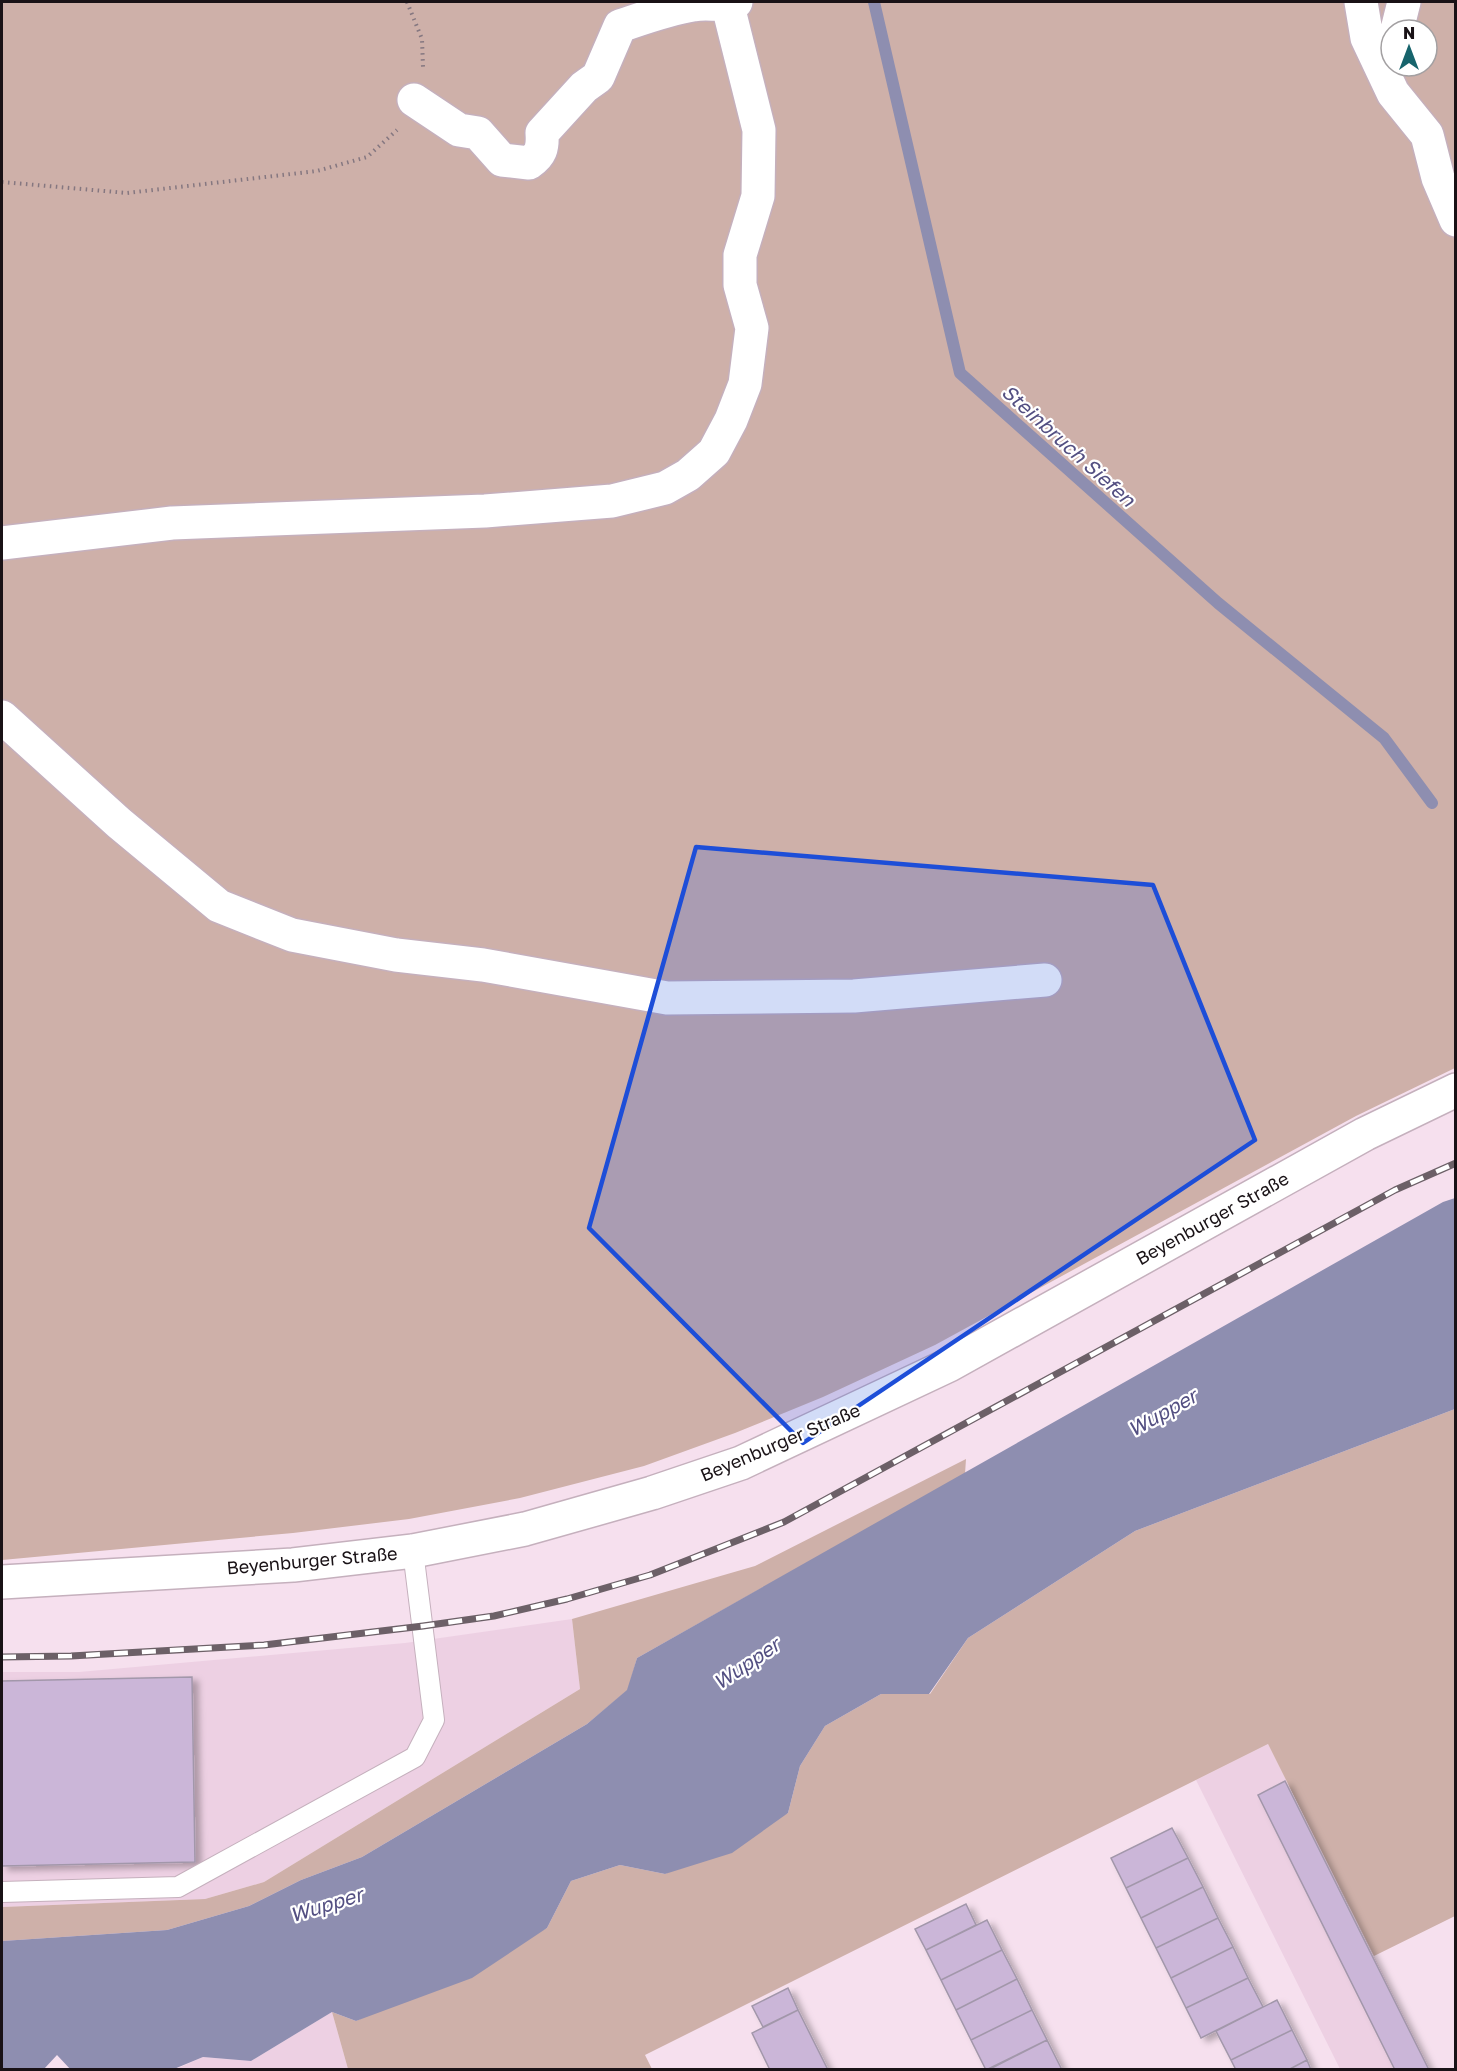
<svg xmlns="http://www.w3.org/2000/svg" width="1457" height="2071" font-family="'Golos Text',sans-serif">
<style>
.built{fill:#edd0e3}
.green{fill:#ceb0a9;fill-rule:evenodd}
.water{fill:#8e8eb0}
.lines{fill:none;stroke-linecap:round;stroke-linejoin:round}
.stream{stroke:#8e8eb0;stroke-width:12}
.building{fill:#cbb6d8;stroke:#a297aa;stroke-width:1.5;filter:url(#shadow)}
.lane-casing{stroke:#c5b0bd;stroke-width:22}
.street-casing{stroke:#c5b0bd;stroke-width:36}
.secondary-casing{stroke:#c5b0bd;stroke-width:36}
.path{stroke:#857780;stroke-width:4;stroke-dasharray:1.5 4.5;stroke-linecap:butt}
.lane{stroke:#fff;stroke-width:20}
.street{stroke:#fff;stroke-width:33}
.secondary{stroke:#fff;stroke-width:33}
.rail-casing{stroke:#6c6067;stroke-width:7}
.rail{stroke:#fff;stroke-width:4.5;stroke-dasharray:14;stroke-linecap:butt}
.marked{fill:#1d4ed8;fill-opacity:0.2;stroke:#1d4ed8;stroke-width:4.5;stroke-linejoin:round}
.labels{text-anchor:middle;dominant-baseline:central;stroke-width:4.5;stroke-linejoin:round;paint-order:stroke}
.street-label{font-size:18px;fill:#191216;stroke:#fff}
.water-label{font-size:20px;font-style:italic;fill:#534f82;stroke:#fff}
</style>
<defs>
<filter id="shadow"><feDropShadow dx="6" dy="4" stdDeviation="3" flood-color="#0004"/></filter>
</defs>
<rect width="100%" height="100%" fill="#f6e0ee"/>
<path class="built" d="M572,1619L580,1689L264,1882L205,1899L2,1907V1672H79L405,1643Z
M1268,1744L1374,1956L1430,2069H1340L1196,1780Z
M332,2012L348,2069L174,2070L203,2057L251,2061Z"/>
<path class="green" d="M2,2H1455V1068L1356,1116L935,1345L823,1397L735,1433L644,1466L520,1498L409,1519L293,1533L2,1560ZM1391,30H1427V66H1391Z
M1455,1409V1916L1374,1956L1268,1744L645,2055L652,2069H348L332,2012L356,2021L547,1928L571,1881L620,1865L665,1874L788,1813L800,1766L825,1726L881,1694H930L968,1638L1135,1531Z
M966,1459L965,1474L637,1658L628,1690L587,1724L362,1857L301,1880L249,1906L167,1930L2,1941V1907L205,1899L264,1882L580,1689L572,1619L755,1566Z"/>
<path class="water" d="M1455,1198V1409L1135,1531L968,1638L929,1694H881L825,1726L800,1766L788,1813L732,1853L665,1874L620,1865L571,1881L547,1928L472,1978L356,2021L332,2012L251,2061L203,2057L174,2069L71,2070L57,2055L44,2069H2V1941L167,1930L249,1906L301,1880L362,1857L587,1724L627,1690L637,1658L1443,1202Z"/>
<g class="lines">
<path class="stream" d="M874,2L960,373L1218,603L1384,738L1432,803"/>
</g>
<path class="building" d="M192,1677L195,1862L2,1866V1681Z
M1285,1781L1429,2070H1395L1258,1795Z
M1172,1828L1188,1858L1126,1888L1111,1858Z
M1188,1858L1203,1887L1141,1918L1126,1888Z
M1203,1887L1218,1918L1156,1948L1141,1918Z
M966,1904L976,1925L926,1950L915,1929Z
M1218,1918L1233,1947L1171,1978L1156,1948Z
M987,1920L1002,1950L941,1980L926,1950Z
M1233,1947L1248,1978L1186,2008L1171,1978Z
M1002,1950L1017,1979L956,2010L941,1980Z
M1248,1978L1263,2007L1201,2038L1186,2008Z
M1017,1979L1032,2010L971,2040L956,2010Z
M788,1988L798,2010L763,2027L752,2006Z
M1277,2000L1292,2030L1231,2060L1216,2031Z
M798,2010L828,2070H770L752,2033Z
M1032,2010L1047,2040L986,2070L971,2040Z
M1292,2030L1307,2060L1288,2070H1236L1231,2060Z
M1047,2040L1062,2070H988Z
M1307,2060L1311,2070H1288Z"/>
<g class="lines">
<defs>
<path id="lane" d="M2,1892L178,1887L415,1757L434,1720L413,1551"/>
<path id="street" d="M1361,2L1367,38L1393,93L1427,135L1438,178L1456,220
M1397,30L1404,2
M414,100L459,130L478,133L502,160L529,163C541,155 543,148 542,133L584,87L598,77L620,26C644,18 668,9 693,5C708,2 722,7 736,2
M2,543L172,523L485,511L612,501L665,488L688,475L714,452L731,420L745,384L752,328L740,285V255L758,196L759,130L727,2
M2,717L119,823L219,906L292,935L396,955L483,965L667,998L854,996L1045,980"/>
<path id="secondary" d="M2,1582L293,1565L413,1551L525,1529L652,1493L741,1463L949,1365L1365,1134L1456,1090"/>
</defs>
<use href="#lane" class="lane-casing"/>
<use href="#street" class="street-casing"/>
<use href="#secondary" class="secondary-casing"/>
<path class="path" d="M407,2L422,39L423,67
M2,182L127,193L317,171L367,157L397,130"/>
<use href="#lane" class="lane"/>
<use href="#street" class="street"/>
<use href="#secondary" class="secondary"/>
<defs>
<path id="rail" d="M2,1657L71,1656L264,1645L423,1626L494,1616L567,1599L650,1575L784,1522L1395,1190L1456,1163"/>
</defs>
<use href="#rail" class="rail-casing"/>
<use href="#rail" class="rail"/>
</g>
<path class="marked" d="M696,847L1153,885L1255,1140L803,1443L589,1228Z"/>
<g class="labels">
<g class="street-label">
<text transform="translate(1212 1218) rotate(-29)">Beyenburger Straße</text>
<text transform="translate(780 1442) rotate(-23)">Beyenburger Straße</text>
<text transform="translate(312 1560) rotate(-5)">Beyenburger Straße</text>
</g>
<g class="water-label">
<text transform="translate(1069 445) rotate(42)">Steinbruch Siefen</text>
<text transform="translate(1162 1412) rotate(-29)">Wupper</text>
<text transform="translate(746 1663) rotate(-34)">Wupper</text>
<text transform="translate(326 1904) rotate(-17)">Wupper</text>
</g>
</g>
<rect width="1457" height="2071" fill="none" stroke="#191216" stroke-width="6"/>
<g transform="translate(1409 48)"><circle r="28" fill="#ffffff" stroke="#a3a0a2" stroke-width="1.5"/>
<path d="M0-4.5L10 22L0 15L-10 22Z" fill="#17646c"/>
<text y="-9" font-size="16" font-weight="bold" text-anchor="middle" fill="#191216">N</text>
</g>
</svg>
